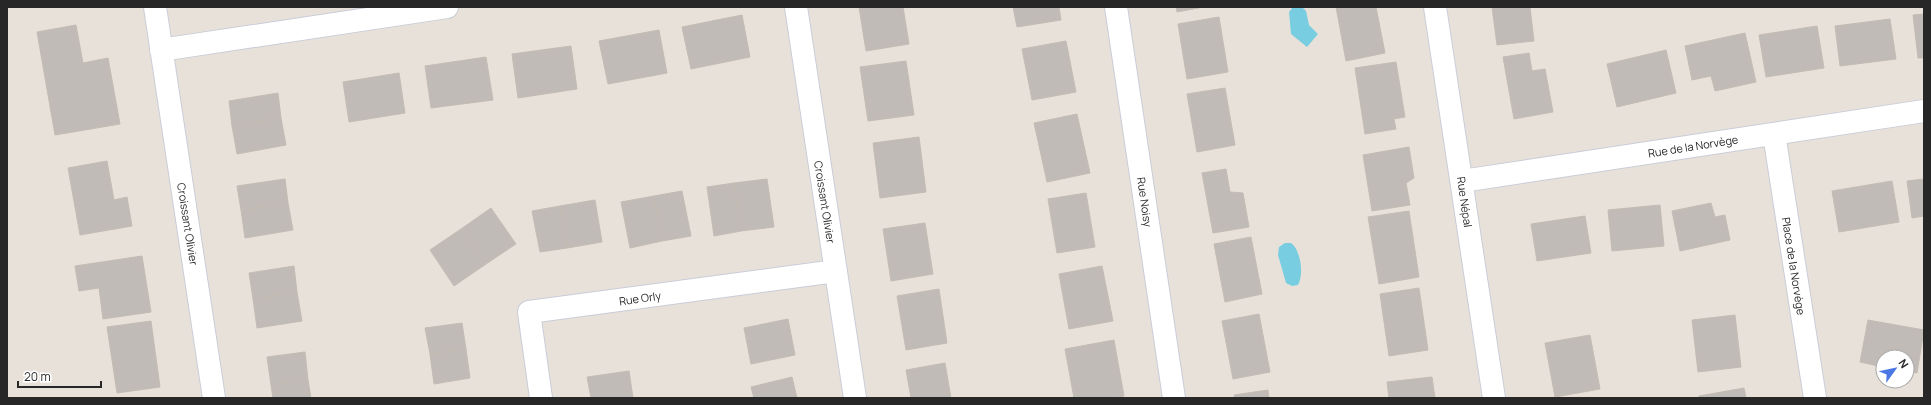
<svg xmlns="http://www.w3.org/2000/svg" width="1931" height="405" font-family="Manrope,sans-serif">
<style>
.water{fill:#78cee0}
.building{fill:#c1bbb7;stroke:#c3bcb4}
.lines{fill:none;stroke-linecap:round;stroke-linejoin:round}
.street-casing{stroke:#c9cdd8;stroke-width:24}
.street{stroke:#fff;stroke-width:22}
.labels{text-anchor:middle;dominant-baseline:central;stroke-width:4;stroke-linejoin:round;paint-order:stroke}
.street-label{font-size:11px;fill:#272727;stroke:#fff}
</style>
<rect width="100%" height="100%" fill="#e8e1da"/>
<path class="water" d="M1293,7H1302L1306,11L1309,25L1318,34L1307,47L1291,34L1289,12Z
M1285,243H1291C1301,250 1304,275 1298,285L1292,286L1286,283L1278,255L1279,247Z"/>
<path class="building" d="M859,7H903L909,44L866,51Z
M1013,7H1059L1061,20L1017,27Z
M1176,7H1204L1177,12Z
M1336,7H1376L1385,53L1346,61Z
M1492,7H1530L1534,41L1497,45Z
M1924,14V58H1918L1913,15Z
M742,15L750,57L691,69L682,27Z
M1219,17L1228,72L1187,79L1178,24Z
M1890,19L1896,59L1840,66L1835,26Z
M76,25L83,63L108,58L120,124L55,135L37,32Z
M1817,26L1824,68L1766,77L1759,35Z
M659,30L667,73L608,84L599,41Z
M1745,33L1756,82L1715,91L1711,76L1692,80L1685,46Z
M1066,41L1076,92L1032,100L1022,49Z
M571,46L577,89L518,98L512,54Z
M1666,50L1676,93L1617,107L1607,64Z
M1529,53L1532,71L1545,69L1553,112L1514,119L1503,57Z
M486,57L493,100L431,108L425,66Z
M906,61L914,115L868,121L860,67Z
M1396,62L1405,117L1394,119L1396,129L1365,134L1355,68Z
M399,73L405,113L349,122L343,82Z
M1225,88L1235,145L1197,152L1187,94Z
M278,93L281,118L232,126L229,101Z
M1077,114L1090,173L1047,182L1034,123Z
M281,118L286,145L237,154L232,126Z
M919,137L926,192L880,198L873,143Z
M1409,147L1414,178L1406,183L1410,205L1372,211L1363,155Z
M107,161L114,200L127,197L132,226L80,235L68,168Z
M1226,169L1230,192L1243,193L1249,227L1213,233L1202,173Z
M285,179L288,203L241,210L237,186Z
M767,179L774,227L741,231L734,183Z
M1924,179V216L1912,218L1907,181Z
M1892,181L1899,222L1839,232L1832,191Z
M734,183L741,231L714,236L707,187Z
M682,191L691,236L662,241L654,196Z
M1086,193L1095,247L1057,253L1048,199Z
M654,196L662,241L630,248L621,202Z
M595,200L602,242L567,248L560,206Z
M288,203L293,230L245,238L241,210Z
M1711,203L1715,217L1725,215L1730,240L1680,251L1672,211Z
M1660,205L1664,246L1612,251L1608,210Z
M560,206L567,248L540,252L532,211Z
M491,208L516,244L486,264L461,229Z
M1409,211L1419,277L1379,284L1368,217Z
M1585,216L1591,253L1537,261L1531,224Z
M925,223L933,274L891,281L883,229Z
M461,229L486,264L454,286L430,250Z
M1251,237L1262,294L1225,302L1214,244Z
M142,256L151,312L103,319L99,288L79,291L75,266Z
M294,266L297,292L253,299L249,273Z
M1102,266L1113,321L1069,329L1059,274Z
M1419,288L1428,350L1389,356L1380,294Z
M939,289L947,343L906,350L897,296Z
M297,292L302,321L257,328L253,299Z
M1259,314L1270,372L1233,379L1222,321Z
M1735,315L1741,367L1698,372L1692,320Z
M788,319L795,355L751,364L744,328Z
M1868,320L1924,330L1917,373L1907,371V357H1883V367L1860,362Z
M151,321L160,387L117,393L107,327Z
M462,323L466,349L430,354L425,328Z
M1590,335L1600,389L1555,397L1545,343Z
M1114,340L1124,396L1113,398H1074L1065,349Z
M466,349L470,378L434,384L430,354Z
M305,352L308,380L271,385L267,357Z
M945,363L951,398H911L906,370Z
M629,371L633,398H591L587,377Z
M792,377L797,398H754L751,387Z
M1432,377L1435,398H1389L1387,382Z
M308,380L311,398H273L271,385Z
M1744,388L1746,398H1699V396Z
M1268,390L1269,398H1235L1234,395Z"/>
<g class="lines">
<defs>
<path id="street" d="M155,7L214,398
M796,7L855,398
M1116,7L1174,398
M1435,7L1494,398
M161,50L447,7
M1774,134L1815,398
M1462,181L1924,111
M541,398L529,312L836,271"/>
</defs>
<use href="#street" class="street-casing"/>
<use href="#street" class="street"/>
</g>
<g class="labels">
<g class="street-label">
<text transform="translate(1693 146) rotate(-9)">Rue de la Norvège</text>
<text transform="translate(825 202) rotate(81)">Croissant Olivier</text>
<text transform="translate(1145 202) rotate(82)">Rue Noisy</text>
<text transform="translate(1465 202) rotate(82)">Rue Népal</text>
<text transform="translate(188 224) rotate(81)">Croissant Olivier</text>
<text transform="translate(1794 266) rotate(81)">Place de la Norvège</text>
<text transform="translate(640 298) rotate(-8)">Rue Orly</text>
</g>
</g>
<rect width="1931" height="405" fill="none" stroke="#272727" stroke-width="16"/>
<g transform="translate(1895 369) rotate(57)"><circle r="19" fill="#ffffff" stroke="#a9a9a9"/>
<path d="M0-3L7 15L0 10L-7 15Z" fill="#4b77e5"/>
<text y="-6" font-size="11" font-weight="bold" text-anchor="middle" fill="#272727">N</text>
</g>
<path d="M18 381v6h83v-6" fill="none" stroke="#272727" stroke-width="2"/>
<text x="24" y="381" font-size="12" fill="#272727" stroke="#ffffff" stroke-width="3" paint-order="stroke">20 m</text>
</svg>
